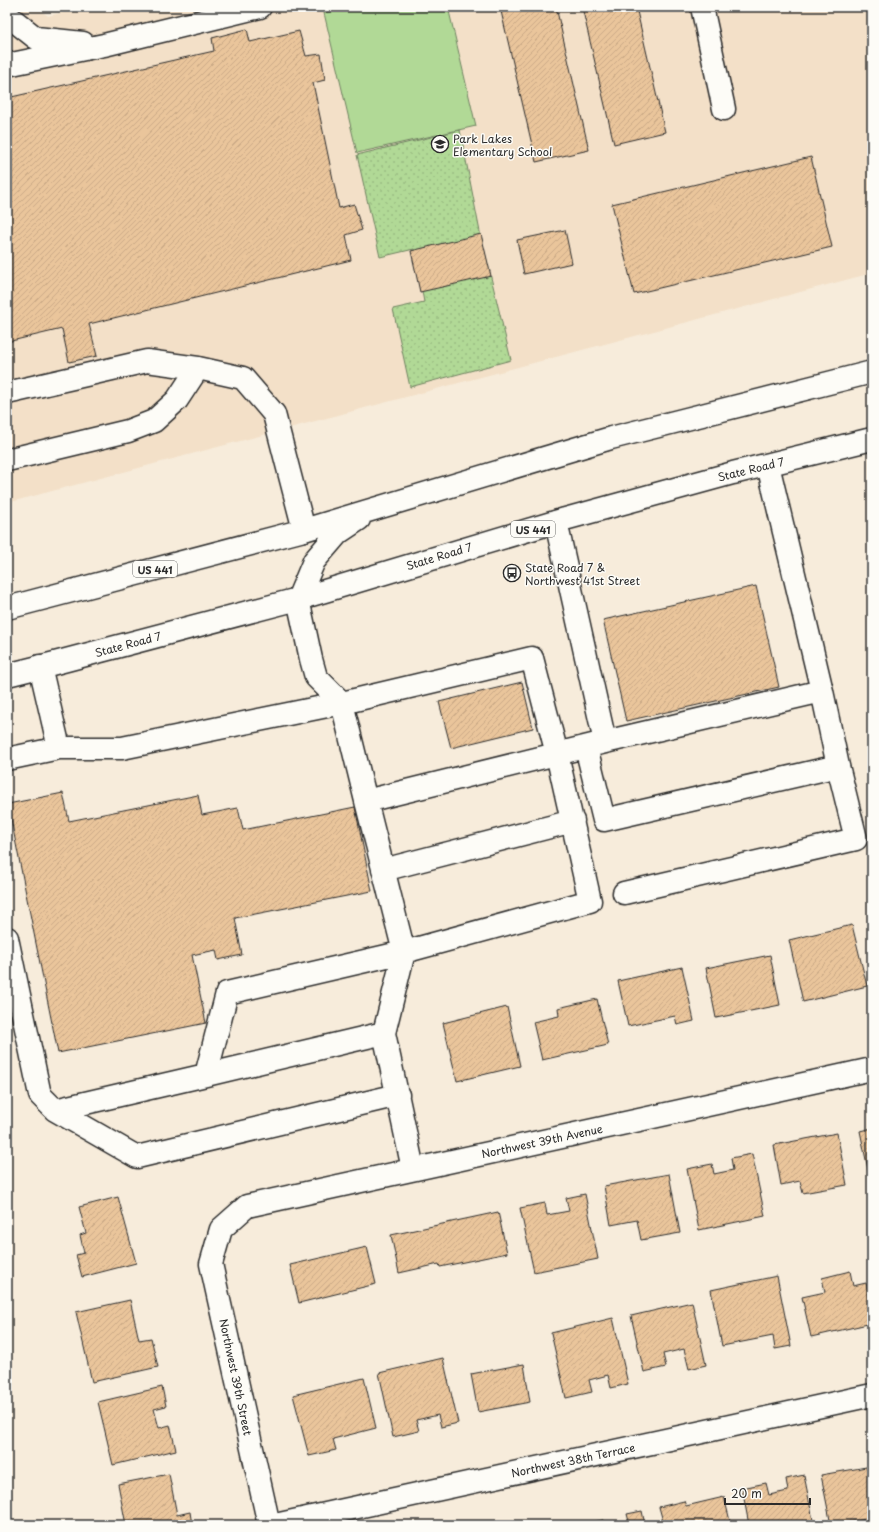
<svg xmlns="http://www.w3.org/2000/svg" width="879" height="1532" font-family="'Playpen Sans',sans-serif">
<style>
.built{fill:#f3e0c8}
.green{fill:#b1d996;stroke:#6e8260}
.park{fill:url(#park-dots);stroke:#6e8260}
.building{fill:url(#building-hatch);stroke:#2b2b2b}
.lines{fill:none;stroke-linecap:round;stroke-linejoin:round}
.minor-casing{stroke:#2b2b2b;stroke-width:25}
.major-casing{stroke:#2b2b2b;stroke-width:25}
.minor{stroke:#fdfcf7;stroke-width:22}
.major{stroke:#fdfcf7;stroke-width:22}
.labels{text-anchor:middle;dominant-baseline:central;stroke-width:3;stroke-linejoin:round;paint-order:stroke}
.shield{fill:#fdfcf7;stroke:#6a6a68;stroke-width:1}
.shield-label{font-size:10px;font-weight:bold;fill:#2b2b2b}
.poi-label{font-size:11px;fill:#2b2b2b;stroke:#fdfcf7;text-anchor:start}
.street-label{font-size:11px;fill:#2b2b2b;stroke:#fdfcf7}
</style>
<defs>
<pattern id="park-dots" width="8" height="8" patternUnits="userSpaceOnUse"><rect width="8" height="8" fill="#b1d996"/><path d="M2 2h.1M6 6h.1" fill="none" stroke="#98ba81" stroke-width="1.8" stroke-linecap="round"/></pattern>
<pattern id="building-hatch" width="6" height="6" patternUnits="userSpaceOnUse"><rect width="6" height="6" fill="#eac59b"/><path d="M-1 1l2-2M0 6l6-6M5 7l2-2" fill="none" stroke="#c9a986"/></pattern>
</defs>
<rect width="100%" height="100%" fill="#f7ecdb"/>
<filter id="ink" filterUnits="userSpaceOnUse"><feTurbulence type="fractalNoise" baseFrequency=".025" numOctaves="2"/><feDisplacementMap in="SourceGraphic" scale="8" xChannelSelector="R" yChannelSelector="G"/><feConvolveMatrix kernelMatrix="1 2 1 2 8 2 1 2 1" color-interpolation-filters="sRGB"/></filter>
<g filter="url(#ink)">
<path class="built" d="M7,7H36L48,16L85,7H872V273L7,503Z"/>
<path class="green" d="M349,7H448L476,126L357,153L324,13Z"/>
<path class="park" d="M460,130L480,232L511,360L410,387L393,309L424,302L414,249L380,257L357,155Z"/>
<path class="building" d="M500,7H556L589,150L536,162Z
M582,7H636L665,132L614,144Z
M247,29L250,42L299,31L306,56L321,54L325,80L313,83L339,208L354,204L362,230L346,235L351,260L89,324L97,356L69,362L62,329L7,342V98L214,51L212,38Z
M811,157L832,247L634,294L612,204Z
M565,230L572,263L524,274L517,240Z
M481,234L491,276L420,292L411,251Z
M756,586L779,687L626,721L603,620Z
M522,682L533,728L451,748L439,702Z
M63,793L69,821L198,795L202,815L238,808L243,830L355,807L372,891L235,918L242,955L218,960L216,950L192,955L206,1023L58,1053L8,804Z
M872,918V931L869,919Z
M852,925L867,986L803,1002L789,940Z
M770,955L780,1005L716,1018L706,968Z
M682,967L694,1021L677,1025L675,1016L628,1026L618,981Z
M597,999L608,1045L542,1060L533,1022L559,1016L558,1008Z
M507,1007L520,1066L457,1081L443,1023Z
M872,1128V1183L871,1184L860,1131Z
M837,1133L847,1185L803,1193L800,1181L781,1185L774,1145Z
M752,1154L765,1216L699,1230L687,1169L712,1164L714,1174L733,1170L731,1158Z
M669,1174L680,1233L641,1240L637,1220L611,1225L604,1186Z
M585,1194L598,1259L534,1272L520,1208L545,1203L547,1215L569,1211L566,1198Z
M118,1197L136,1263L82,1277L76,1255L84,1253L80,1235L86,1233L79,1207Z
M498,1212L507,1253L440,1267L439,1264L399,1273L391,1235Z
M367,1247L376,1284L299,1303L290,1265Z
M850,1271L853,1286L866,1283L872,1310V1323L811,1337L802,1297L825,1292L822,1278Z
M777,1276L791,1346L775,1349L773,1336L722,1346L711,1290Z
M130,1300L139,1340L151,1338L158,1367L92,1382L76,1312Z
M692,1302L706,1365L689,1369L684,1349L663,1354L666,1367L644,1372L631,1316Z
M613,1318L628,1384L611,1388L608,1375L589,1380L592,1392L566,1398L551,1333Z
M443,1358L458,1423L441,1427L438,1415L416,1420L419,1431L393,1437L379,1373Z
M524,1364L530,1402L478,1412L471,1374Z
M364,1378L376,1428L333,1439L336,1450L309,1456L293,1395Z
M162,1387L166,1406L154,1409L159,1428L170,1425L176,1450L113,1465L98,1402Z
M872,1466V1518L831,1525L821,1475Z
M169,1474L177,1515L190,1512L192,1525H126L118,1484Z
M804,1475L814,1525H749L742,1488L766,1483L769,1495L788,1491L786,1479Z
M724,1497L731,1525H664L659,1507L684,1501L686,1506Z
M642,1511L645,1525H630L627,1514Z
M603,1520L604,1525H578Z"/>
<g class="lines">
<defs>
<path id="minor" d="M702,7L724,109
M7,15L36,38L83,43
M7,65L104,45L260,7
M7,393L147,361L198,368
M7,460L128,431L154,421L177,400L198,368L243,378L274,414L304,530
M556,522L605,742L822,691L768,465
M298,599L311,659L316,677L342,703L366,801L605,742
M40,666L59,748H122L342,703L532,658L557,754L590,901L404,952L366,801
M586,747L604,820L838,766L822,691
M7,759L59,748
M383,870L573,821
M624,893L856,839L838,766
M7,938L40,1095L55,1110L137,1157L398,1095
M404,952L384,1033L206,1075L227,993Z
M384,1033L413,1169
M55,1110L206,1075
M269,1525L211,1264L221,1229L247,1206L872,1069
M275,1525L872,1395"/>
<path id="major" d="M298,599L314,561L338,533L359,519
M7,608L304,530L611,438L872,372
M7,675L55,663L298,599L565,519L733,473L872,439"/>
</defs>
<use href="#minor" class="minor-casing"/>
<use href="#major" class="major-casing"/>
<use href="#minor" class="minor"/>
<use href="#major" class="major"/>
</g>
</g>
<defs>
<symbol id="school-ring" viewBox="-11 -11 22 22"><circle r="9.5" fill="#fdfcf7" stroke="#2b2b2b" stroke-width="1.5"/><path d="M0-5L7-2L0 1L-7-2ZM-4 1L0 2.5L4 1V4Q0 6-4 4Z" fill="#2b2b2b"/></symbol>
<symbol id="bus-ring" viewBox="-11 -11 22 22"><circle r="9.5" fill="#fdfcf7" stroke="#2b2b2b" stroke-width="1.5"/><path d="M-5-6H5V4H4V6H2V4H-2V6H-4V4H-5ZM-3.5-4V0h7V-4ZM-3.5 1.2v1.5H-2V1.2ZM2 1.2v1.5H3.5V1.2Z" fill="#2b2b2b"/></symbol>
</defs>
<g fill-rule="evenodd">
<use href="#school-ring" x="430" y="134" width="20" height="20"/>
<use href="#bus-ring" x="502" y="563" width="20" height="20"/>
</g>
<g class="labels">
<g class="shield">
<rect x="511" y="521" width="44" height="16" rx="3"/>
<rect x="133" y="561" width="44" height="16" rx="3"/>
</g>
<g class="shield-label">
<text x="533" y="529">US 441</text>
<text x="155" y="569">US 441</text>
</g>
<g class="poi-label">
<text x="453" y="138">Park Lakes<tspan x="453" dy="13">Elementary School</tspan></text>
<text x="525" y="567">State Road 7 &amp;<tspan x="525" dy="13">Northwest 41st Street</tspan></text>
</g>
<g class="street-label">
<text transform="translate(751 469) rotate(-14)">State Road 7</text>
<text transform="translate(439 556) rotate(-17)">State Road 7</text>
<text transform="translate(128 644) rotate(-15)">State Road 7</text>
<text transform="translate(542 1141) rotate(-12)">Northwest 39th Avenue</text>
<text transform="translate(236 1377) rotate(78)">Northwest 39th Street</text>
<text transform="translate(573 1460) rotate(-12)">Northwest 38th Terrace</text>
</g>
</g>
<rect width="879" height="1532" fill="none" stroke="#fdfcf7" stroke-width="24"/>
<rect x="12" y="12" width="855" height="1508" fill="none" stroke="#2b2b2b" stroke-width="1.5" filter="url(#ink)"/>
<path d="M725 1498v6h85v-6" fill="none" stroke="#2b2b2b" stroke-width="2"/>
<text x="731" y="1498" font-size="12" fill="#2b2b2b" stroke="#fdfcf7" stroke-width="3" paint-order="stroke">20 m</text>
</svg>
